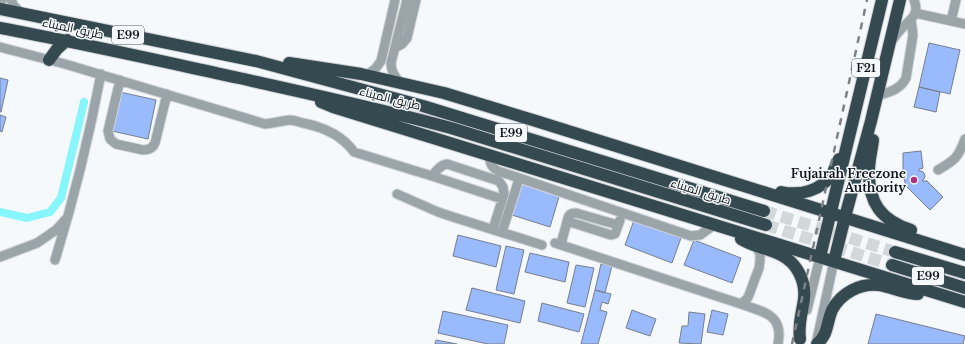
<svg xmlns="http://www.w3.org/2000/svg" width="965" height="344" font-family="'Libre Baskerville',Cairo,serif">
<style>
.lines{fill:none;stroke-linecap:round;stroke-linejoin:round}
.canal{stroke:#87f5fc;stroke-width:8}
.building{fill:#99bafc;stroke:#767e8f}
.highway-tunnel{stroke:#d2d7da;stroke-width:12;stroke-dasharray:12 6;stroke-linecap:butt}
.minor-casing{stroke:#d0d4d8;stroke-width:11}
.highway-casing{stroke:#d0d4d8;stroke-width:14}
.minor{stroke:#9ba5a9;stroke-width:9}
.highway{stroke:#354950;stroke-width:12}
.rail{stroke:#7d8286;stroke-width:2.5;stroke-dasharray:7 7;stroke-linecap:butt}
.poi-dot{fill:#b1317e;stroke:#f5f9fc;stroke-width:1.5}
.labels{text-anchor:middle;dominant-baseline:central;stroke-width:3;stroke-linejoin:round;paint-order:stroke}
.shield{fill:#f5f9fc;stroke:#53595d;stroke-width:1}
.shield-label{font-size:11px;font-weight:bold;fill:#0e1419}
.street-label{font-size:12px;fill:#0e1419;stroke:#f5f9fc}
.poi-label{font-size:12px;font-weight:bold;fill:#0e1419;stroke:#f5f9fc;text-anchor:end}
</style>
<rect width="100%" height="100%" fill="#f5f9fc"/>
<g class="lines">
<path class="canal" d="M0,212L27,218L50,212L61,198L84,102"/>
</g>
<path class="building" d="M929,43L960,50L950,94L919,87Z
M0,78L8,80L1,112H0Z
M919,87L940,92L936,112L914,107Z
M120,92L156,100L148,139L112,131Z
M0,115L6,117L2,132L0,131Z
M921,151L923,168L919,169V171H922L924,173L925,176L924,179L922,181H927L943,197L930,210L906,186L903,175V153Z
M523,178L561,190L550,227L512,215Z
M634,220L681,238L672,263L625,245Z
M458,235L501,246L496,267L453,256Z
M694,240L741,258L732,283L684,265Z
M506,246L524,250L514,294L496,290Z
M530,253L569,262L565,282L525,272Z
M601,264L612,266L605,293L595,290Z
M576,265L594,268L585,307L567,303Z
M472,288L525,301L520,323L466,310Z
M595,290L611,294L608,304L602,302L600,310L607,312L598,344H581Z
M542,303L584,314L579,332L538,321Z
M632,310L656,319L650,336L626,328Z
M712,310L728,314L723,335L707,332Z
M443,311L508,325L504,344H488L438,333Z
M689,312L705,314L701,344L679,343L682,326H688Z
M876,314L965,336L963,344H868Z
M436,340L457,344H435Z"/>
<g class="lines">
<path class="highway-tunnel" d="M764,211L895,252
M766,225L892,265"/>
<defs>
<path id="minor" d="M11,0L14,6L21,13
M0,2L2,0
M915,13L965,24
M951,21L956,0
M892,41C895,36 898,32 902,28C911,19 920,14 914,0
M0,47L65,64L265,124C273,123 282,121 290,120C294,120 299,122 303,123C323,127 342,135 354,152L432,176L502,199
M395,48L402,44L407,38L416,0
M367,75L376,68L381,61L395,0
M120,80L108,131L110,139L116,144L143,150C149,150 153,148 155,143L167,94
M400,83C395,76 391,72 391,63L407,0
M877,96C889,92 900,90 906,78L913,35L911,19
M489,155C490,163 491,167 498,171L691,236L700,235L714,225
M938,170C955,160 958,158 965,139
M432,176C436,171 440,165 447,164L499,181L503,187L504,194L493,229
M397,194L438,212L456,218L542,245
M567,221L611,235L615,234L620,220
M502,232L519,179
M555,243L741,304C763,312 784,314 778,344
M561,244L568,218C569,214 572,213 576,213L618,225
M0,257L37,243L56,230L67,218
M55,260C74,199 89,137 101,74
M741,304L747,299L749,295L759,268L760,261V254L756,246
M807,310L820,257
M816,344L834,261"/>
<path id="highway" d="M0,9L256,61L423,106L764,211
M0,28C80,43 160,61 239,78C310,94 381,109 451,128L766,225
M49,60L57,49L67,40
M289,63L361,74L444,93L536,121L965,255
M321,102L333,107L965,302
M873,140C872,150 869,160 869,170C868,203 881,220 911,230
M781,192C800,196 821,191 832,174C835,169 836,164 839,159
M741,239C753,247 768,248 781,255C797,263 806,281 804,299C802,314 798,323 800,339
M895,252L965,273
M820,257L882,0
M834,261L845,217L871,121L900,0
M892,265L965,288
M817,344C829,333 826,324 832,310C841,293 860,283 879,285C892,287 905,294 918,294"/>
</defs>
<use href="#minor" class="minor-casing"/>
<use href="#highway" class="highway-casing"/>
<use href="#minor" class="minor"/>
<use href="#highway" class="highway"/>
<path class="rail" d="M792,344L867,0"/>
</g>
<circle class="poi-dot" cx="914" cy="180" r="4"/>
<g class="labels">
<g class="shield">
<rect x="112" y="26" width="32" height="18" rx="3"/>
<rect x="852" y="59" width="28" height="18" rx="3"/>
<rect x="495" y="124" width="32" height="18" rx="3"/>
<rect x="912" y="267" width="32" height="18" rx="3"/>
</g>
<g class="shield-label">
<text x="128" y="35">E99</text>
<text x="866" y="68">F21</text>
<text x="511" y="133">E99</text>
<text x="928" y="276">E99</text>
</g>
<g class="street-label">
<text transform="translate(73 28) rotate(12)">طريق الميناء</text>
<text transform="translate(390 98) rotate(14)">طريق الميناء</text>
<text transform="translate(701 191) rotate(17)">طريق الميناء</text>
</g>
<g class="poi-label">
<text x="906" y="173">Fujairah Freezone<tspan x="906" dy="14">Authority</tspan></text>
</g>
</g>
</svg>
